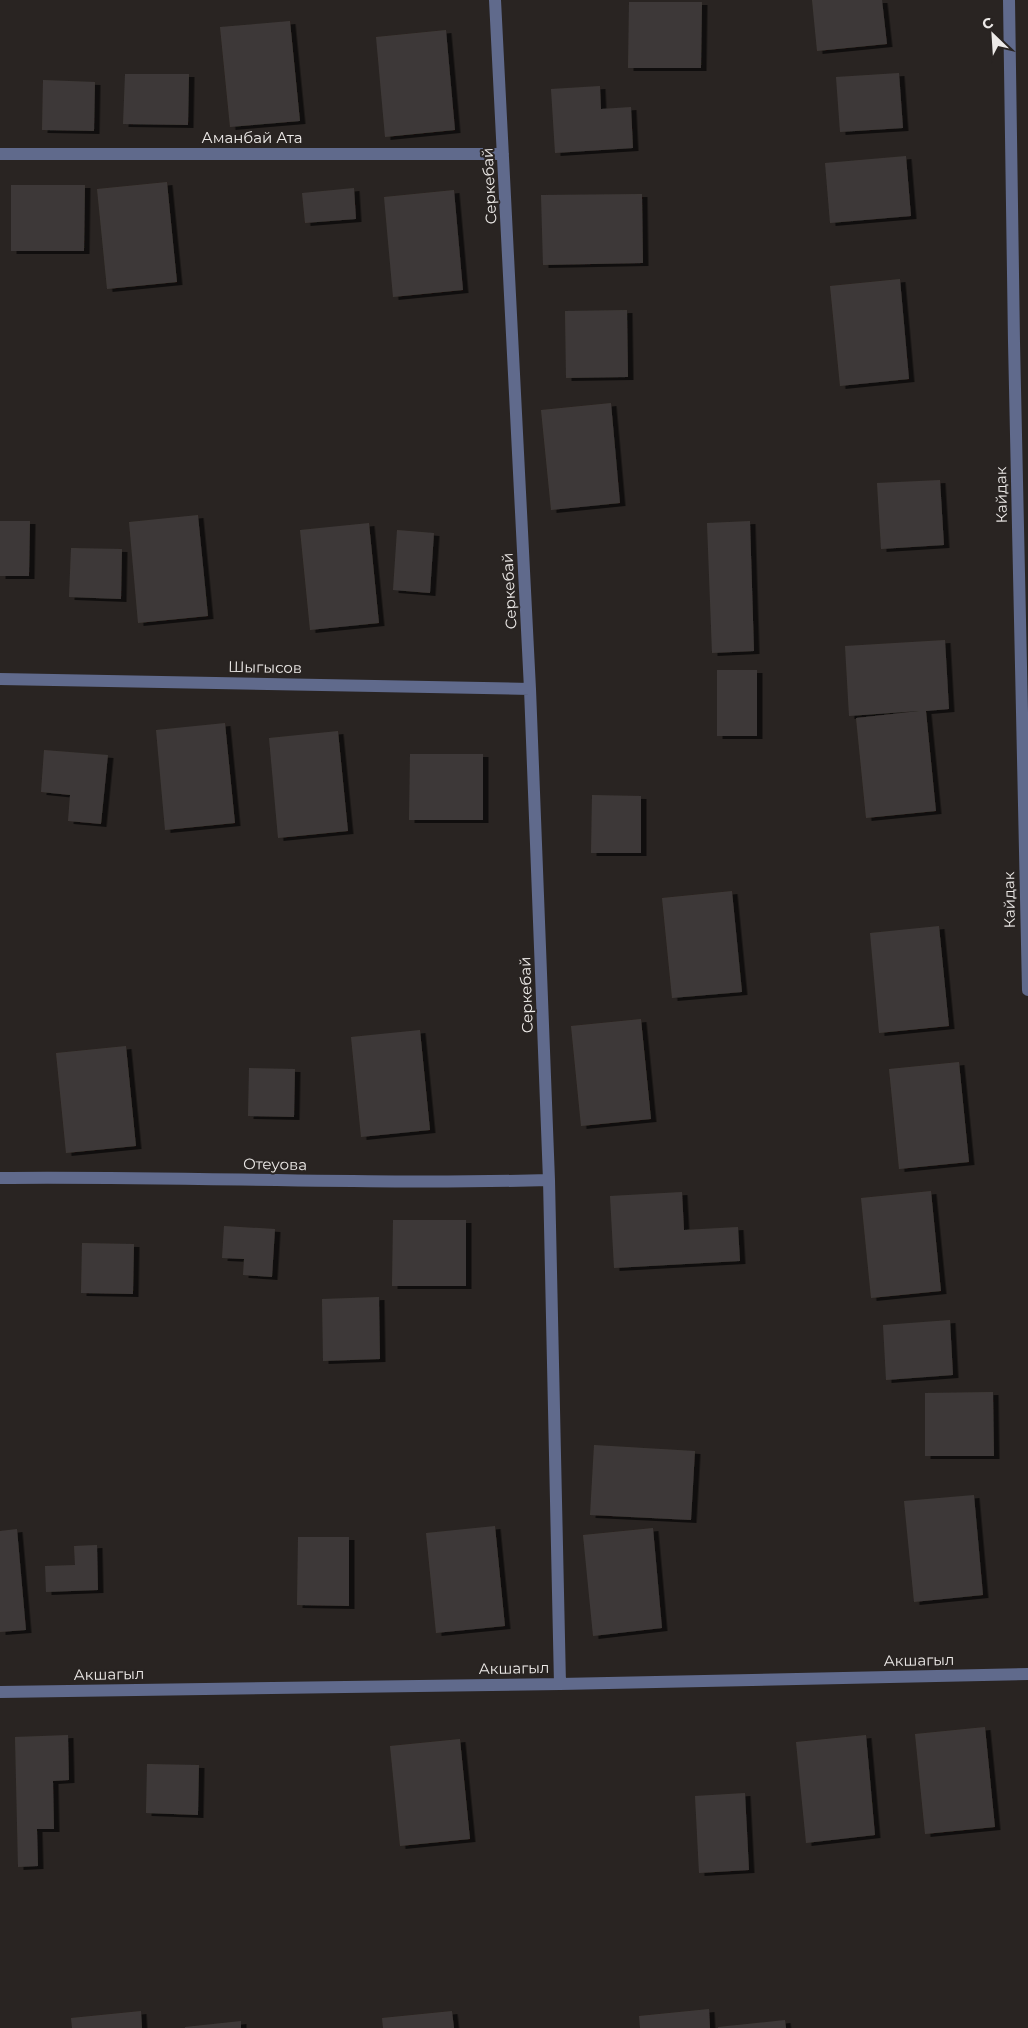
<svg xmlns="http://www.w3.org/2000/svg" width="1028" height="2028" font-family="Montserrat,sans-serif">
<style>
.building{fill:#3e3937;filter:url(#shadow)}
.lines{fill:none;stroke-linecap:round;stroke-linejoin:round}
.street{stroke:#606a8c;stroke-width:12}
.labels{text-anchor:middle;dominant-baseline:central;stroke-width:4;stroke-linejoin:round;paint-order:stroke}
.street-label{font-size:15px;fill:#edeae8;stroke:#292422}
</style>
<defs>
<filter id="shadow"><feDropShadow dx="5.5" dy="3" stdDeviation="0" flood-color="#0009"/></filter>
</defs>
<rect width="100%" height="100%" fill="#292422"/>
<path class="building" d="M812,0H882L887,44L817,51Z
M629,2H702L701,68H628Z
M290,21L300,121L230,127L220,27Z
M446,30L455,130L385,137L376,37Z
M899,73L903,128L840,132L836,77Z
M125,74H189L188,125L123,124Z
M43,80L95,82L94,131L42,130Z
M600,86L601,109L631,107L633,148L555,153L551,89Z
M906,156L911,216L830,223L825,163Z
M167,182L177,282L107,289L97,189Z
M11,185H85L84,251H11Z
M354,188L356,219L305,223L302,193Z
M454,190L463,290L393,297L384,197Z
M642,194L643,263L543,265L541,195Z
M900,279L909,379L840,386L830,286Z
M627,310L628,377L566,378L565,311Z
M611,403L620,503L551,510L541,410Z
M940,480L944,545L881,549L877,483Z
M198,515L208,616L138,623L129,522Z
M0,521H30L29,576H0Z
M750,521L754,651L712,653L707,523Z
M369,523L379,623L310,630L300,530Z
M397,530L434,533L430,593L393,590Z
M71,548L122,549L121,599L69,597Z
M945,640L949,709L926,711L936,811L866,818L856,718L919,711L849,716L845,646Z
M717,670H757V736H717Z
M225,723L235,823L165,830L156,730Z
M338,731L348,831L278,838L269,738Z
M44,750L108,755L101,824L68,821L70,795L41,792Z
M410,754H483V820H409Z
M592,795L641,796V853H591Z
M732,891L742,992L672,998L662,898Z
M939,926L949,1026L879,1033L870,933Z
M641,1019L651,1119L581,1126L571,1026Z
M420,1030L430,1130L361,1137L351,1037Z
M126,1046L136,1146L66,1153L56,1053Z
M959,1062L969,1162L899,1169L889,1069Z
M249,1068L295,1069L294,1117L248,1116Z
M931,1191L941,1291L871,1298L861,1198Z
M682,1192L684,1230L738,1227L740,1261L614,1268L610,1196Z
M393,1220H466V1286H392Z
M224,1226L275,1229L272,1277L243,1275L244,1259L222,1258Z
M82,1243L134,1244L133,1294L81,1293Z
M379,1297L380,1359L323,1361L322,1299Z
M950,1320L953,1375L886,1380L883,1325Z
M993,1392L994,1456H925V1393Z
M594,1445L695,1451L691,1520L590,1515Z
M974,1495L983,1595L914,1602L904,1501Z
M495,1526L505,1626L436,1633L426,1533Z
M653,1528L662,1628L593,1636L583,1535Z
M17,1529L26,1630L0,1632V1531Z
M298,1537H349V1606L297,1605Z
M97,1545L98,1590L46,1592L45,1566L75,1565L74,1546Z
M985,1727L995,1827L925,1834L915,1734Z
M68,1735L69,1780L53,1781L54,1829H37L38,1866L18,1867L15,1737Z
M866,1735L875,1835L806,1843L796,1742Z
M460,1739L470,1839L400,1846L390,1746Z
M147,1764L199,1765L198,1815L146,1813Z
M745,1793L749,1870L699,1873L695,1796Z
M709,2009L710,2028H640L639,2016Z
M141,2011L142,2028H72L71,2018Z
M452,2011L454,2028H383L382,2018Z
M785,2020L786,2028H718V2027Z
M241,2021V2028H185V2027Z"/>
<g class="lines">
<path class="street" d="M495,0L530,689L549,1180L560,1684
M1009,0L1014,342L1028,990
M0,154H503
M0,679L530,689
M0,1178C183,1176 366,1185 549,1180
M0,1692L560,1684L1028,1674"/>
</g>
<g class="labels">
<g class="street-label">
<text x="252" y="137">Аманбай Ата</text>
<text transform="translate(489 186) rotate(-93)">Серкебай</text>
<text transform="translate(1001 495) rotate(-91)">Кайдак</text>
<text transform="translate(509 591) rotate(-93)">Серкебай</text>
<text transform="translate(265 667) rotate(1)">Шыгысов</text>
<text transform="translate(1009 900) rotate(-91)">Кайдак</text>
<text transform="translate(526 995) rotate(-92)">Серкебай</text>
<text transform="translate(275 1164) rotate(1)">Отеуова</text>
<text transform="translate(919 1660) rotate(-1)">Акшагыл</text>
<text transform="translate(514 1668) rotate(-1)">Акшагыл</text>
<text transform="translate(109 1674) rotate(-1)">Акшагыл</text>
</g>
</g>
<g transform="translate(993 35) rotate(335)" stroke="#292422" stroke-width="4" paint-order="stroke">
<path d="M0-4L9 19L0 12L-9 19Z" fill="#edeae8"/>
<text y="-8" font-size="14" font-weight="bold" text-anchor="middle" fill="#edeae8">С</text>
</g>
</svg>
